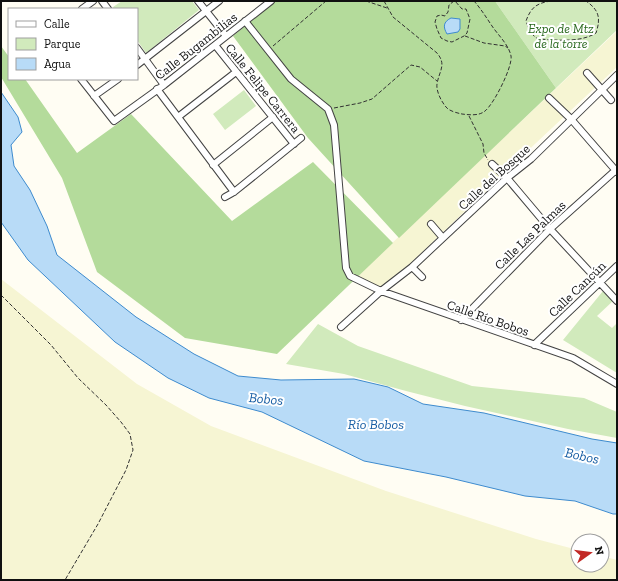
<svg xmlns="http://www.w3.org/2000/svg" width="618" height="581" font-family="'Zilla Slab',serif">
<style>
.farmland{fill:#f6f5d3}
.green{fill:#d1eabc}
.forest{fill:#b4db9b}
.water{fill:#b8dbf7;stroke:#3e8bce}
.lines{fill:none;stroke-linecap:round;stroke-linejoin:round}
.street-casing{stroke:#434343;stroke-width:8}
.path{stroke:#323232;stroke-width:1;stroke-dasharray:4 2;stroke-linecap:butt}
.street{stroke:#fff;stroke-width:6}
.labels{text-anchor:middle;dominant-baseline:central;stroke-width:4;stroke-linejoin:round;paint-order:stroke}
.park-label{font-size:13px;font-style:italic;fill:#2a691f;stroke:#fff}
.street-label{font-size:13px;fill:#101010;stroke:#fff}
.water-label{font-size:14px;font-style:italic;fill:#175ea4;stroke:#fff}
</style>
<rect width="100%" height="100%" fill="#fffdf3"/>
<path class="farmland" d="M617,31V67L536,143L393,280L382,289L355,278Z
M1,279L137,384L211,426L386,491L536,539L578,550V565H602V556L617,560V580H1Z"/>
<path class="green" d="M122,1H192L199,10L146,53L137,40V9H114L113,7Z
M495,1H617V30L556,88Z
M244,90L256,106L225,130L213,114Z
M603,291L614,300L597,316L612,328L617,323V373L563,340Z
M318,324L358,346L472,386L584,398L617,412V438L568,429L465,406L406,391L344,374L286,364Z"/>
<path class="forest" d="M275,1H495L556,88L399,238L308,138L233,36Z
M1,46L9,57V79H25L77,153L131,114L232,221L313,162L393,243L277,354L185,338L97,272L62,178L1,77Z"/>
<path class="water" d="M451,18L460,19V29L458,32L447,34C443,27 443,22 451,18Z
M1,92L18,117L22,132L11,145L14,166L30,190L47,226L57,255L136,317L194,354L238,376L281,380L354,379L388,387L423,404L484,413L592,439L617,443V514H613L575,501L525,496L446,477L364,461L262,412L209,398L168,378L115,342L28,260L1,222Z"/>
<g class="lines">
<defs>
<path id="street" d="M102,1L108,9
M198,1L226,36
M82,9L93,1
M245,21L291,79L328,109L334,125L346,268L350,276L381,291L573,358L617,384
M215,45L294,144
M137,48L164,85
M137,65L219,1
M587,73L611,100
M81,79L114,121L164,85L271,1
M157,89L234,192
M94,96L118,79
M549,98L571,119L617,172
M178,117L236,72
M492,164L507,178L550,229L617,301
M213,165L273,117
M225,197L234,192L301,138
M431,224L443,238
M412,267L422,277
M461,320L550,229L617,169
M341,327L381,291L412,267L507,178L531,159L617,75
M534,345L617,266"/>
</defs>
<use href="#street" class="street-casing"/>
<path class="path" d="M366,1L387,8
M384,1L393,17L437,53C447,65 439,71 437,84C436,91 441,101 446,107C449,111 457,113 462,114C470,115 479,116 485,111C494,104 513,66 511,56C509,45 498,35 492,26C486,17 481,9 474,1
M454,1L449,5L448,12L445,16L441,15L437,16L435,22L437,29L441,38L447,41L452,42L464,36L467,33L470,19L466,9H462L455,1
M551,1C537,3 531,7 526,21C529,29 531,35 538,39C556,40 580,43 596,33C601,18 599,10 586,1
M465,36L484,43L505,46L508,48
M273,46L326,1
M334,108L360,103L372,99L411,65L420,67L437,81
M469,116L483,144L484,153L488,160
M1,295L51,345L78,378L106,405L121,422L130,434L133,450L126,470L98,524L65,580"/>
<use href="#street" class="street"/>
</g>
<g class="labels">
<g class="park-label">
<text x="561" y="28">Expo de Mtz<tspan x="561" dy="15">de la torre</tspan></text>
</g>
<g class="street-label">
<text transform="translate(196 46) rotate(-38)">Calle Bugambilias</text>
<text transform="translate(263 88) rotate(51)">Calle Felipe Carrera</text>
<text transform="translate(494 177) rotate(-42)">Calle del Bosque</text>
<text transform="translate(530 235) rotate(-44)">Calle Las Palmas</text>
<text transform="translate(577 289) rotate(-44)">Calle Cancún</text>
<text transform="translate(488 318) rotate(19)">Calle Río Bobos</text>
</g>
<g class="water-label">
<text transform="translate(266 399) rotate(5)">Bobos</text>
<text x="376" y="424">Río Bobos</text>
<text transform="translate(582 456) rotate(12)">Bobos</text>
</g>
</g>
<rect width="618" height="581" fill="none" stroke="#101010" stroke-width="4"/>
<rect x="8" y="8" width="130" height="72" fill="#ffffff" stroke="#9f9f9f"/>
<rect x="16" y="21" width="20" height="6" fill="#ffffff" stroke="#9f9f9f"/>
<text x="44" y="28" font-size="12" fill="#101010">Calle</text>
<rect x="16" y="38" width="20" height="12" fill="#d1eabc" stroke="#9f9f9f"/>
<text x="44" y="48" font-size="12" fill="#101010">Parque</text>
<rect x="16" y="58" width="20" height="12" fill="#b8dbf7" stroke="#9f9f9f"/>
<text x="44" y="68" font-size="12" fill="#101010">Agua</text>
<g transform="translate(590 553) rotate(76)"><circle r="19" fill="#ffffff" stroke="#9f9f9f"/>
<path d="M0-3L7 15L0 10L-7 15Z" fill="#c22926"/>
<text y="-6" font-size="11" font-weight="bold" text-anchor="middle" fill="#101010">N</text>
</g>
</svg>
